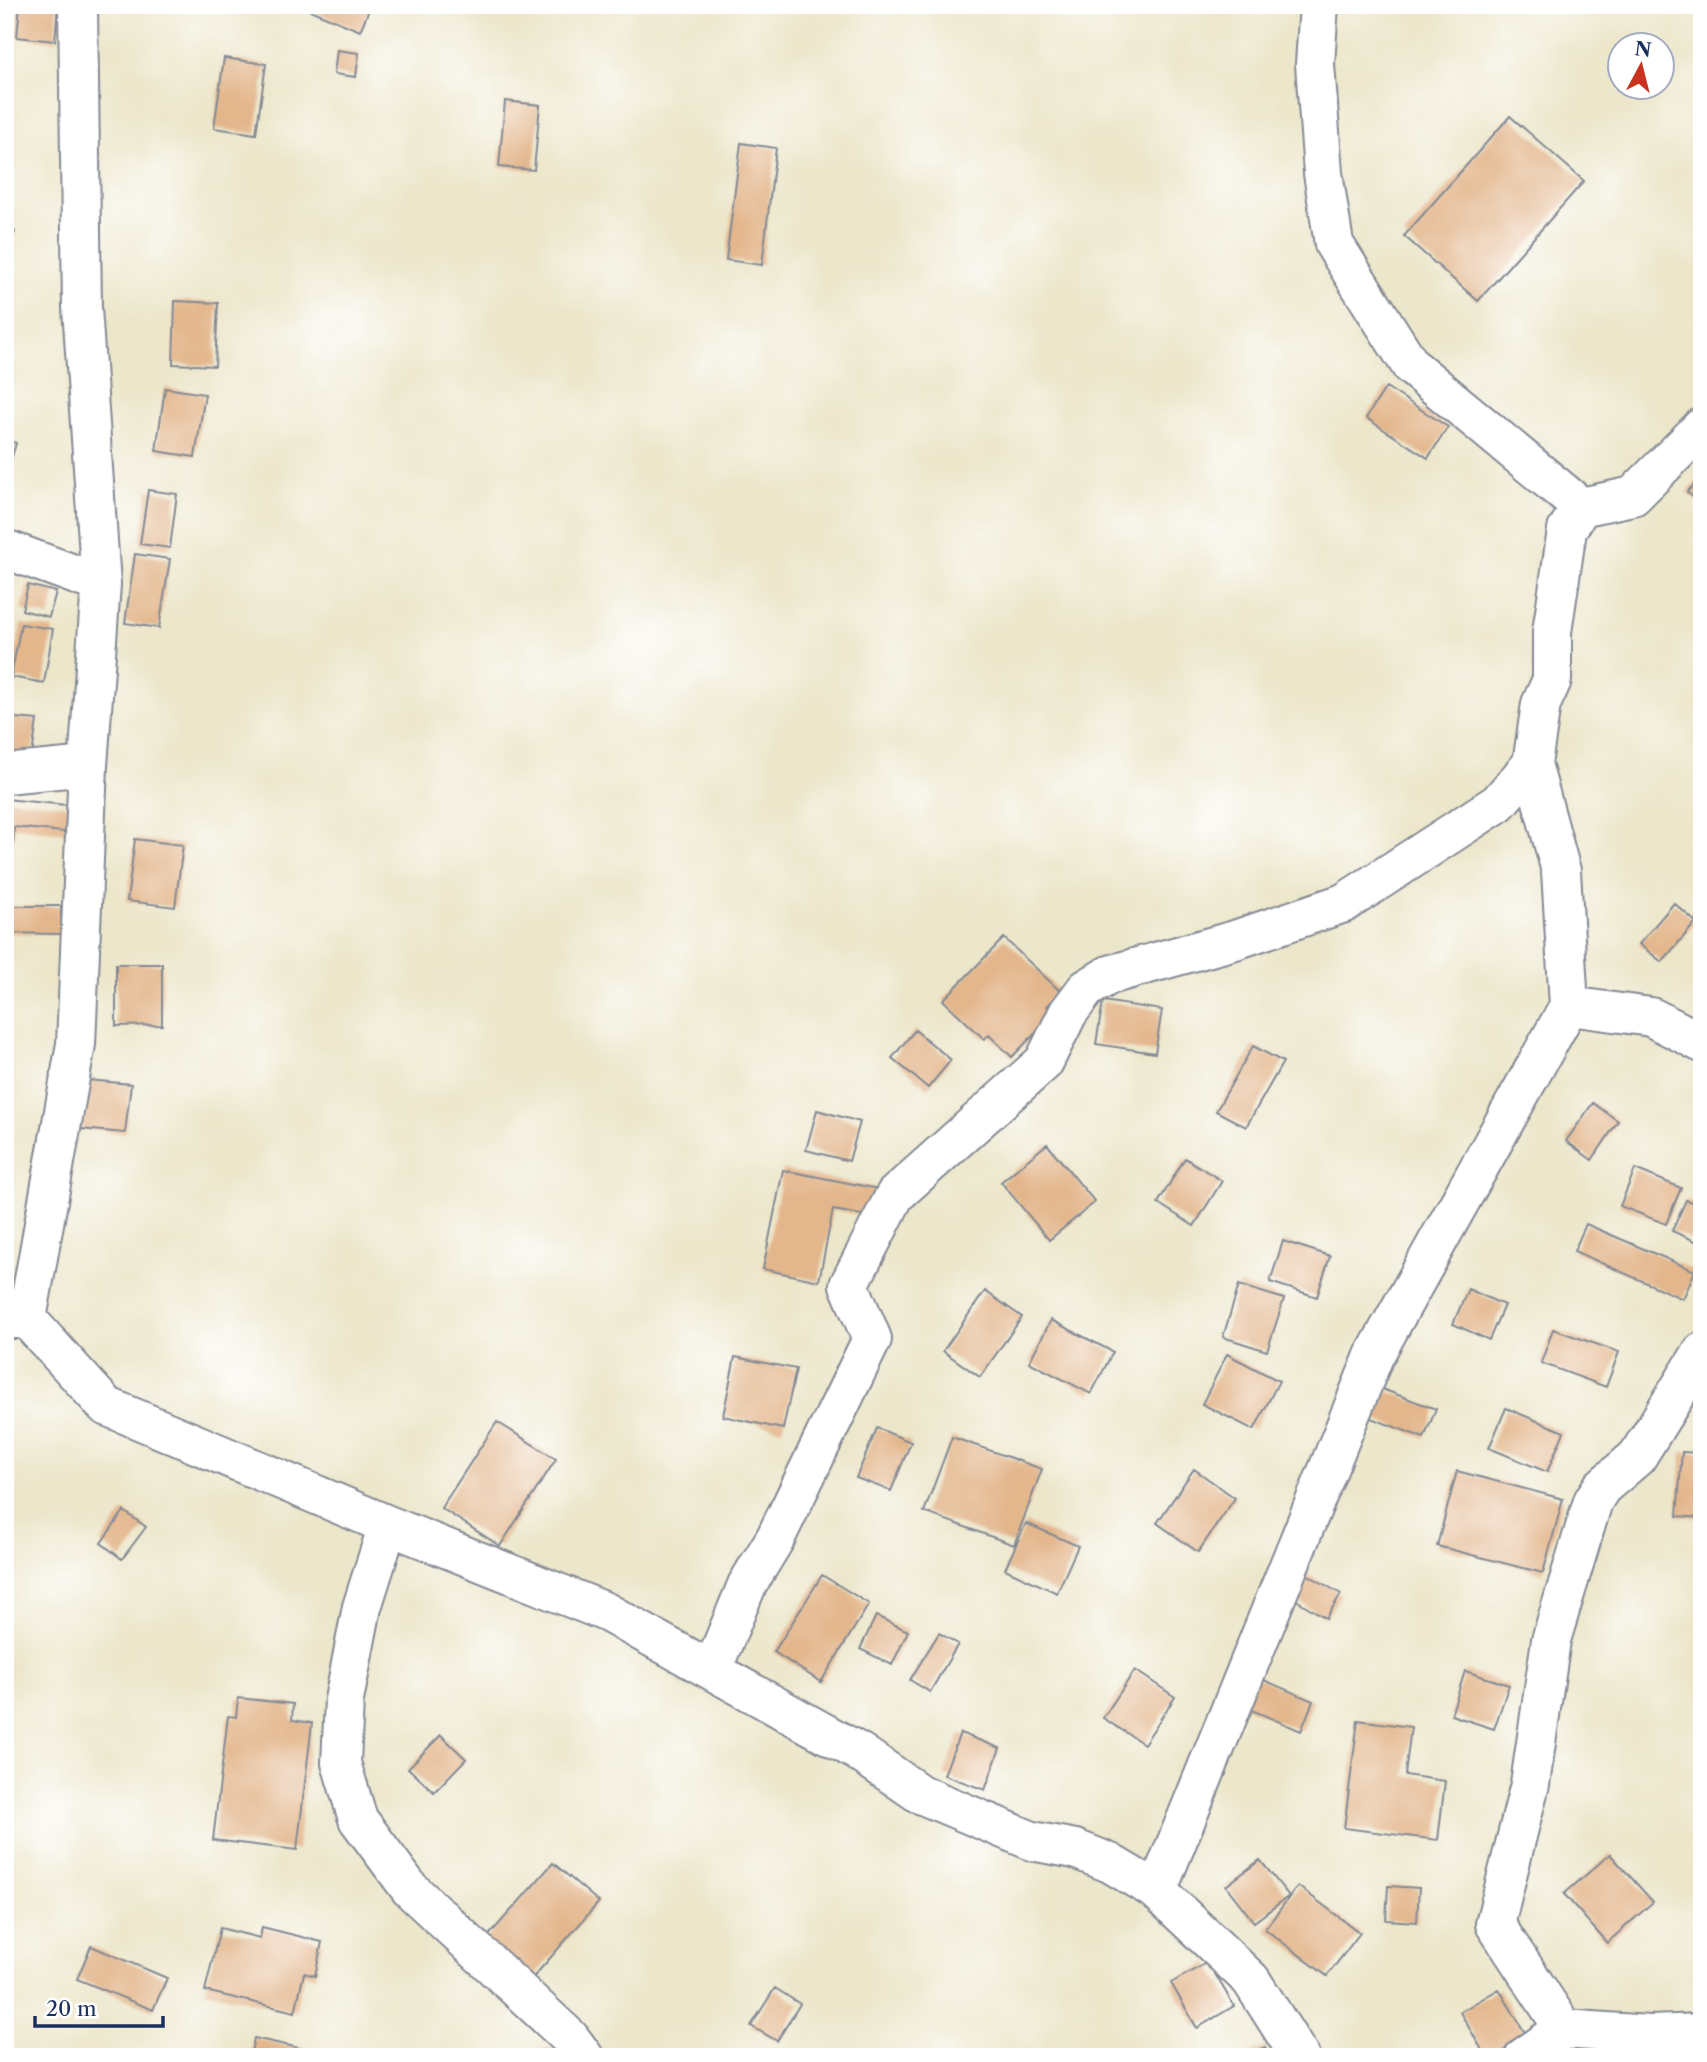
<svg xmlns="http://www.w3.org/2000/svg" width="1707" height="2062" font-family="'Libre Caslon Text',serif">
<style>
.building{fill:#e3b68b}
.lines{fill:none;stroke-linecap:round;stroke-linejoin:round}
.street-casing{stroke:#848a94;stroke-width:42}
.street{stroke:#fff;stroke-width:38}
</style>
<rect width="100%" height="100%" fill="#fff"/>
<filter id="ink" filterUnits="userSpaceOnUse"><feTurbulence type="fractalNoise" baseFrequency=".0143" numOctaves="2"/><feDisplacementMap in="SourceGraphic" scale="14" xChannelSelector="R" yChannelSelector="G"/><feConvolveMatrix kernelMatrix="1 2 1 2 8 2 1 2 1" color-interpolation-filters="sRGB"/></filter>
<filter id="wash" filterUnits="userSpaceOnUse"><feTurbulence type="fractalNoise" baseFrequency=".00686" numOctaves="4" result="noise"/><feDisplacementMap in="SourceGraphic" scale="28" xChannelSelector="R" yChannelSelector="G"/><feGaussianBlur stdDeviation="1.57" result="paint"/><feColorMatrix in="noise" values="0 0 0 0 0 0 0 0 0 0 0 0 0 0 0 0 0 1.4 0 .05"/><feComposite in="paint" operator="in"/></filter>
<g filter="url(#wash)">
<rect width="100%" height="100%" fill="#ece6ca"/>
<g id="blocks">
<path class="building" d="M20,5H58L55,41L17,37Z
M298,5H371L360,31Z
M337,50L359,53L356,77L334,74Z
M224,58L266,64L256,134L214,128Z
M505,101L540,105L534,170L499,167Z
M1510,116L1584,181L1478,301L1404,236Z
M741,143L776,148L762,265L726,260Z
M5,221L15,232L5,251Z
M175,301L218,303L215,366L173,364Z
M5,361L13,362L7,410H5Z
M1386,387L1448,427L1428,458L1366,418Z
M165,388L205,394L195,457L156,451Z
M5,440L16,443L6,478H5Z
M1702,476V505L1687,492Z
M148,490L177,494L170,548L140,544Z
M135,554L170,559L159,628L125,623Z
M28,585L56,592L49,617L22,610Z
M21,624L53,629L44,683L11,677Z
M5,717L37,720L32,756L5,752Z
M5,799L76,806L73,833L14,827L13,844H5Z
M135,839L183,845L175,907L127,901Z
M1674,903L1696,922L1662,962L1639,944Z
M5,906H61V934L5,933Z
M1004,938L1061,992L1047,1006L1054,1014L1012,1057L989,1035L984,1039L943,1000Z
M116,964H162V1025L116,1026Z
M1103,1001L1162,1010L1155,1053L1096,1044Z
M915,1030L951,1060L928,1088L892,1058Z
M1253,1046L1283,1062L1246,1127L1216,1111Z
M87,1080L131,1084L125,1133L81,1129Z
M1593,1103L1618,1121L1592,1160L1566,1141Z
M817,1110L860,1122L849,1161L806,1150Z
M1047,1144L1095,1202L1049,1240L1001,1182Z
M1185,1158L1222,1181L1194,1226L1158,1203Z
M1635,1169L1681,1188L1666,1224L1620,1206Z
M783,1170L879,1189L873,1217L833,1210L819,1281L763,1269Z
M1686,1200L1702,1206V1244L1672,1231Z
M1586,1224L1695,1271L1683,1299L1574,1251Z
M1283,1241L1330,1256L1317,1297L1270,1282Z
M1239,1285L1284,1299L1267,1351L1223,1337Z
M1468,1289L1504,1305L1489,1340L1453,1324Z
M985,1291L1022,1317L980,1377L943,1351Z
M1051,1320L1113,1352L1091,1394L1029,1362Z
M1553,1329L1619,1352L1606,1387L1541,1363Z
M1227,1354L1279,1381L1254,1430L1202,1404Z
M735,1357L796,1369L783,1429L723,1416Z
M1371,1385L1436,1409L1424,1438L1360,1414Z
M1506,1408L1564,1432L1547,1472L1489,1448Z
M497,1422L556,1459L500,1546L441,1508Z
M877,1428L911,1442L891,1491L856,1478Z
M952,1437L1042,1469L1014,1545L924,1512Z
M1682,1452L1702,1453V1518L1677,1516Z
M1194,1469L1235,1498L1198,1552L1157,1523Z
M1457,1471L1563,1499L1543,1573L1437,1546Z
M124,1511L146,1527L122,1559L101,1543Z
M1026,1523L1078,1546L1057,1593L1005,1569Z
M1298,1569L1341,1594L1326,1618L1283,1592Z
M822,1575L869,1604L821,1682L774,1652Z
M876,1616L908,1631L892,1665L860,1649Z
M939,1633L958,1644L930,1692L910,1680Z
M1135,1670L1175,1697L1144,1744L1103,1718Z
M1465,1671L1509,1685L1494,1729L1451,1715Z
M1252,1675L1313,1701L1301,1731L1240,1705Z
M238,1698L293,1704L292,1720L312,1723L297,1850L213,1840L228,1716L236,1717Z
M1358,1720L1411,1727L1405,1775L1445,1781L1438,1840L1344,1828Z
M960,1733L1000,1748L985,1790L944,1775Z
M441,1735L466,1759L434,1792L408,1768Z
M1610,1854L1653,1902L1607,1943L1564,1894Z
M1260,1860L1289,1896L1254,1922L1226,1886Z
M553,1863L599,1902L530,1981L484,1941Z
M1298,1886L1360,1933L1327,1976L1265,1929Z
M1388,1886L1419,1888L1417,1922L1386,1920Z
M262,1927L322,1942L315,1976L304,1973L295,2012L205,1991L220,1928L260,1938Z
M91,1946L167,1978L153,2010L77,1979Z
M1208,1962L1234,2006L1197,2028L1171,1983Z
M775,1988L800,2004L777,2041L751,2026Z
M1499,1989L1534,2048L1519,2057H1486L1460,2012Z
M254,2038L308,2050L306,2057H250Z
M1265,2047L1269,2057H1241Z
M548,2050L549,2057H499V2055Z"/>
</g>
</g>
<g filter="url(#ink)">
<use href="#blocks" fill-opacity="0" stroke="#848a94" stroke-width="2"/>
<g class="lines">
<defs>
<path id="street" d="M1319,5L1315,64L1323,173L1334,244L1411,366L1581,507
M5,549L101,584
M5,774L88,766
M1569,1006L1651,1017L1702,1043
M5,1319H27L106,1406L388,1525L606,1612L859,1752L920,1794L1032,1841L1075,1849L1110,1863L1157,1891L1251,1980L1300,2057
M27,1319L76,1044L88,766L101,584L82,308L78,5
M388,1525L362,1607L344,1700L341,1763L358,1819L410,1889L570,2038L584,2057
M712,1670L747,1585L775,1539L872,1339L849,1285L895,1195L1044,1062L1068,1013L1086,989L1109,975L1235,940L1344,903L1498,803L1532,764L1541,704L1552,680V632L1567,530L1581,507L1633,496L1702,427
M1157,1891L1374,1356L1569,1006L1561,871L1532,764
M1564,2029L1495,1924L1530,1784L1551,1640L1593,1501L1602,1487L1637,1457L1702,1352
M1524,2057L1564,2029L1649,2035L1702,2033"/>
</defs>
<use href="#street" class="street-casing"/>
<use href="#street" class="street"/>
</g>
</g>
<rect width="1707" height="2062" fill="none" stroke="#fff" stroke-width="28"/>
<g transform="translate(1641 66) rotate(7)"><circle r="33" fill="#ffffff" stroke="#a4acbf" stroke-width="2"/>
<path d="M0-5L12 26L0 18L-12 26Z" fill="#c8321e"/>
<text y="-10" font-size="19" font-weight="bold" text-anchor="middle" fill="#1b2f5e">N</text>
</g>
<path d="M35 2016v10h128v-10" fill="none" stroke="#1b2f5e" stroke-width="3.5"/>
<text x="46" y="2016" font-size="21" fill="#1b2f5e" stroke="#ffffff" stroke-width="5" paint-order="stroke">20 m</text>
</svg>
